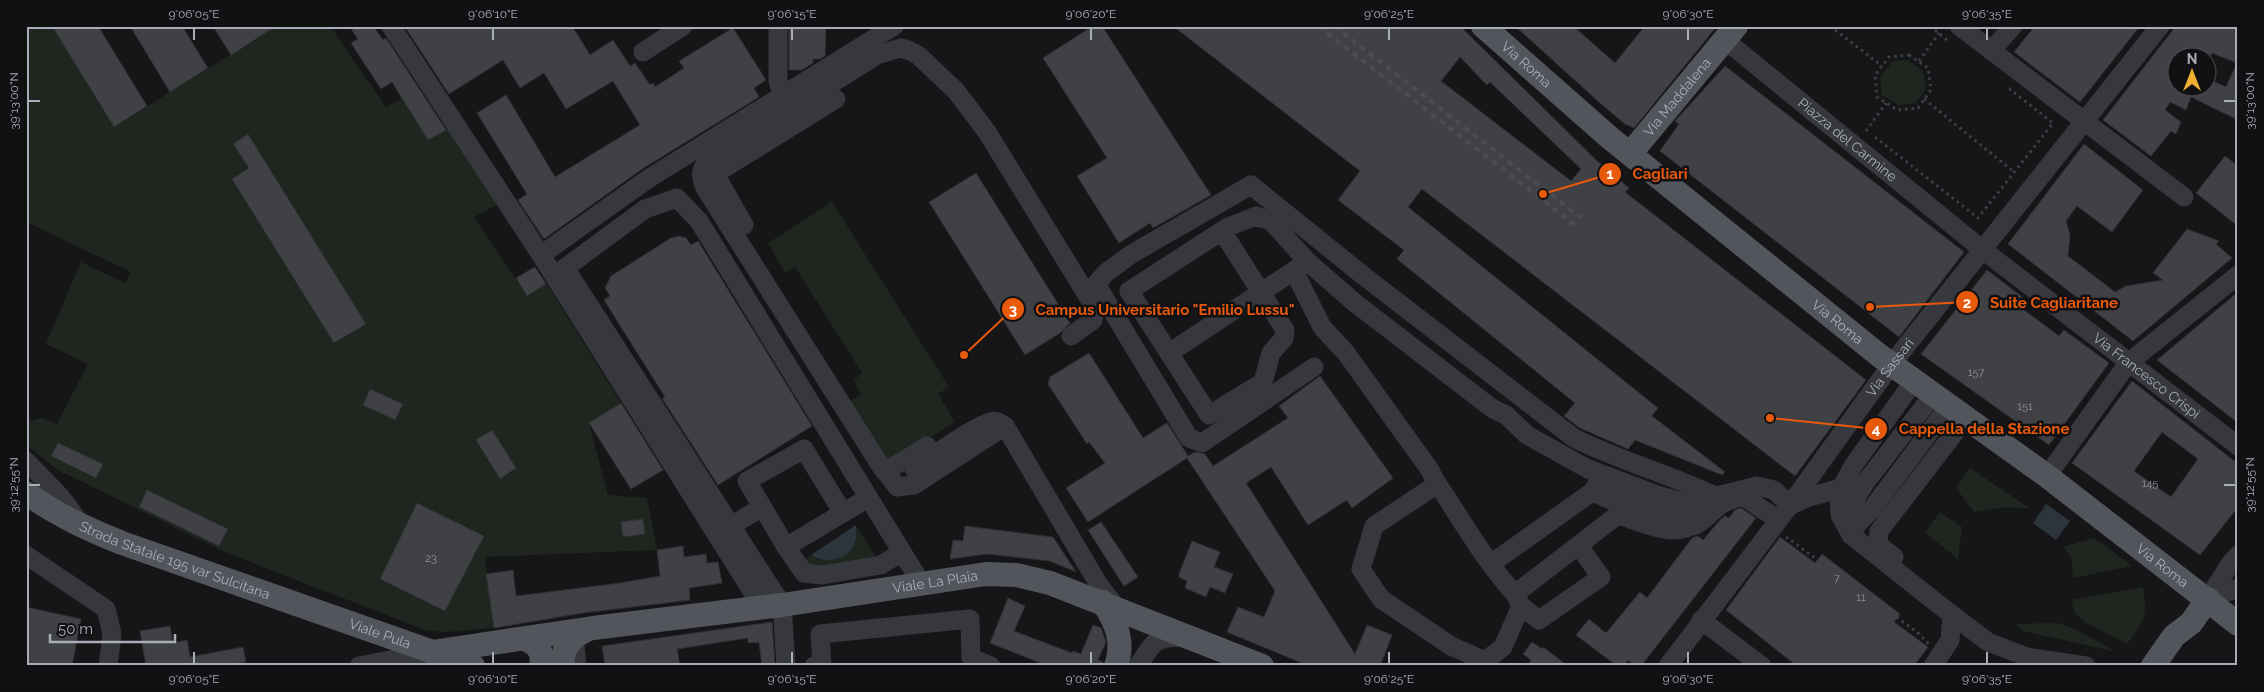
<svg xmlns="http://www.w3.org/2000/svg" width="2264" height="692" font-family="Raleway,sans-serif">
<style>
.green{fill:#1e261f}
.water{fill:#2c353c}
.building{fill:#404145;stroke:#303034;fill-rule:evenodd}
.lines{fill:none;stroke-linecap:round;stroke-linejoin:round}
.path{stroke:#3d3f44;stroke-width:3;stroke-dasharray:2.5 4;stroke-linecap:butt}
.minor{stroke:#37383d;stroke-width:19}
.major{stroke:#53555c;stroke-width:24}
.rail{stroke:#4a4c52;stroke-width:4;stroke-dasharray:6 5;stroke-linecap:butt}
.ticks{fill:none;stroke:#a8adb8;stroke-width:2}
.labels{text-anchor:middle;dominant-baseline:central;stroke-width:5;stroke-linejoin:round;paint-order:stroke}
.number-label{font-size:11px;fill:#8e929b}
.street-label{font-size:14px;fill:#a8adb8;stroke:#111113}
.leader{fill:none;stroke:#e8590c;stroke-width:2}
.callout-dot{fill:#e8590c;stroke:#111113;stroke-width:2}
.mark-label{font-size:15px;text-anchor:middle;font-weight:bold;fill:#fff}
.callout-label{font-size:15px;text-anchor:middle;font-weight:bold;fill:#e8590c;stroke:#111113;stroke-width:5;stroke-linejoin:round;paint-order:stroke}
.neatline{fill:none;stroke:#a8adb8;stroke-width:2}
.ticks-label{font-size:12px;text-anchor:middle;fill:#a8adb8}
</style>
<rect width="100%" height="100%" fill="#161618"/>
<path class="green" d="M26,26H52L114,127L276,26H330L386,107L402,98L428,140L449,128L497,205L474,217L527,296L547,284L621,403L589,423L608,495L647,498L657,550L485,557L494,628L447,632L425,630L227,553L58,470L31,449L26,442V422L41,418L57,424L88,364L46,344L81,262L125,283L131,272L26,222Z
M1908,60L1923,71L1926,89L1915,103L1898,105L1882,95L1880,77L1893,61Z
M832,202L949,387L938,394L955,422L887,464L849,402L861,395L854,380L862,373L795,267L785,273L768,243Z
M1970,468L2031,509L2007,507L1974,512L1956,488Z
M1940,512L1962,527L1958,559L1925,532Z
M856,525L879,562L814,572L805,559L811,555L818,560C844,556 857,555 856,525Z
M2094,538L2132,566L2073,578L2071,557L2063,547Z
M2143,587C2148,614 2144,623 2127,644L2085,622L2075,614L2071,600Z
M2058,623L2077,630L2116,652L2023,631L2015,624Z"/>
<path class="water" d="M2046,504L2070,521L2056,540L2033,523Z
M856,525C856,532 857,539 854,545C847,561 823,564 811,555Z"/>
<path class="building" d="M52,26H98L147,106L114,127Z
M130,26H182L208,68L170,92Z
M213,26H276L231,55Z
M349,26H373L383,40L386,38L446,130L428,140L392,82L381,89L351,43L358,39Z
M572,26L590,55L613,40L630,66L635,63L650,85L653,83L655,87L684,68L679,61L733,28L766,80L754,88L759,97L642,169L544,239L518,200L527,194L477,113L506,95L555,177L640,125L613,81L566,109L544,73L520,88L503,60L449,94L405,27Z
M789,26H826L825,56L820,59H813V63L802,70H789Z
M1093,26H1102L1211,195L1153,228L1150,223L1119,243L1077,176L1107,158L1043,58Z
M1173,26H1460L1596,160L1629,188L1625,192L1866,380L1795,476L1422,189L1408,207L1658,408L1652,416L1725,472L1722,475L1635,440L1628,449L1580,428L1564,416L1575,403L1397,259L1404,250L1338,200L1360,171ZM1460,57L1487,85L1490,82L1581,169L1571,181L1441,81Z
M1515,26H1573L1615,63L1645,26H1717L1634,128L1625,124L1600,103Z
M2035,26H2140L2080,102L2014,52Z
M2176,26H2238V120L2191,97L2186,110L2170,102L2165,110L2181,122L2176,134L2171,131L2151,156L2103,120ZM2212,53L2237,63L2226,87L2206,78V88H2176V58H2210Z
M1725,66L1964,252L1899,337L1660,151L1679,124L1675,121Z
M248,134L366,324L334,343L232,179L249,168L233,144Z
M2084,144L2143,190L2112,232L2077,206L2066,221L2070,235L2068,256L2115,292L2126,286L2163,280L2153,273L2187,229L2219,241L2216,244L2232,258L2133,341L2008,244Z
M2225,156L2238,166V226L2196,193Z
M976,173L1070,323L1060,333L1025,355L929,202Z
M679,236L686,238L691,245L698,241L812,426L718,485L662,398L665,397L604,300L610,296L605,288L611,276L671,238Z
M535,267L546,284L527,296L516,278Z
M1987,270L2030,303L2024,310L2059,336L2064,330L2109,363L2049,445L1921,354Z
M2238,292V423L2157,360Z
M1089,353L1143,438L1167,423L1188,456L1195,452L1205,454L1213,466L1288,418L1279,406L1320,376L1393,478L1352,508L1347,500L1308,525L1271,467L1246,483L1355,654L1367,625L1392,635L1380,666H1309L1227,632L1238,607L1264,617L1275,591L1187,458L1088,522L1066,488L1105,463L1089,442L1087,444L1048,384L1050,377Z
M2132,381L2238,464V507L2200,555L2072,463ZM2162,432L2198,459L2171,497L2134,471Z
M370,389L403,404L395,420L363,405Z
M621,403L663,470L631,489L589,423Z
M492,430L516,468L500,479L476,440Z
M58,443L103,464L96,478L51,456Z
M147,490L228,529L219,546L139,507Z
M417,503L484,536L445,611L380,579Z
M1741,508L1756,518L1641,666H1636L1628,660L1624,666H1617L1576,635L1589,619L1606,633L1640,592L1647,598L1692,538L1698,536L1703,540L1720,520L1725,516L1729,518L1735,510Z
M643,519L645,534L623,537L621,522Z
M1101,522L1138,577L1124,586L1088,530Z
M965,526L1053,537L1076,572L1050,561L987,554L950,559L953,540L963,541Z
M1780,537L1815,563L1822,554L1900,614L1894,622L1928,647L1914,666H1797L1726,610Z
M1192,541L1220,552L1214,567L1233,574L1225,593L1210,587L1206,597L1185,588L1187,581L1179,577V574Z
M683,546L684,557L706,554L707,563L718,562L722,583L689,588L690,600L583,613L494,628L486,574L513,570L516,596L620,583L660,576L657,550Z
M1008,598L1025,606L1014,631L1072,653L1073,651L1081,654L1093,625L1101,628L1106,642L1098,660L1103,662V666H1048L990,643Z
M26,607L81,619L72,666H26Z
M772,622L775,666H762L759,642L748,643V638L677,649L680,666H605L602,646Z
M170,626L173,643L187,640L190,657L243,647L246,662L221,666H146L140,631Z
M1532,642L1542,649L1543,647L1568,666H1527L1531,660L1523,654Z"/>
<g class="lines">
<path class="path" d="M1830,26L1882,66
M1930,26L1947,40
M1909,55L1928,68L1931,90L1918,108L1897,110L1877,97L1875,75L1889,57Z
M1919,61L1939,33
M1924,99L2014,172
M1866,131L1886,103
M1875,137L1978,218L2053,123L2007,87
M1786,537L1917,632L1929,644
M1968,664L1972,666"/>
<g class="minor">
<path d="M391,26L541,255"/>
<path d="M778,26V81L782,95"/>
<path d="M1959,26L2184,197"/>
<path id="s1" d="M1725,40L1983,250L2238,446"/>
<path d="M1991,51L2013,26"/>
<path d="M643,52L683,26"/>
<path d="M744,225L720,183L717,177L718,172L836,99"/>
<path d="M1222,231L1285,330L1284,338L1271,353L1263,382L1209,415L1129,291L1228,227L1256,216L1271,221L1307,261L1355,303L1493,409L1506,415L1527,435L1588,469L1657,495L1678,501H1697L1757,486L1774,490L1790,505"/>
<path d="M1294,271L1322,327L1346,353L1430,470C1435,483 1443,491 1450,503C1470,534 1490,567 1515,594L1628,507"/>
<path d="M1169,353L1304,264"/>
<path d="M1314,367L1202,443L1189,438L1096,284L1107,272L1130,255L1251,185L1365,277L1574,438C1620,461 1669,474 1715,496L1685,518L1662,513L1618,490L1610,477"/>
<path d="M1914,381L1853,466L1841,488L1839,499L1840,515L1851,535L1938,604L1988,642L2027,657L2086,666"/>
<path d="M927,446L891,468L889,476L897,487L914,485L1005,426"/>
<path d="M26,461C45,481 67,500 80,525"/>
<path d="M914,469C932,457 972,427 991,422C996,420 1001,423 1005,426L1099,585L1116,607"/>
<path d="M889,476L882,468L705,188C701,177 699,171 707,162L877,55L901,48L908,50L918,55L956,91L987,132L1092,303L1095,309L1093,320L1071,336"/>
<path d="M2047,476L2128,363L2238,275"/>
<path d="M1436,485L1374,526L1361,569L1381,599L1451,646L1485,661L1503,647L1521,606L1515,594"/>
<path d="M1592,492L1630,508"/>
<path d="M1791,505L1809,497L1841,488"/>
<path d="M843,513L804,449L747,481L786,547L804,573L822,575L881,565L902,552"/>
<path d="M1618,515C1640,521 1665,535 1687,528"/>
<path d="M1674,525C1699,531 1701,520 1718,507C1724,501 1735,499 1743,496L1778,520"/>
<path d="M731,526L762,507"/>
<path d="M1851,534L1859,522L1872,509L1949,406"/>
<path d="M1851,535L1856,497L1865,483L1933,395"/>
<path d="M786,547L868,498"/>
<path d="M26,555L106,609L112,634L108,666"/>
<path d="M1894,557L1878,544L1879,531L1966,418"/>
<path d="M1492,563L1592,492L1598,483"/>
<path d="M2208,599L2230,564L2238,555"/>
<path d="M2208,599L2238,588"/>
<path d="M1521,606L1539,620L1601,577L1579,546"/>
<path d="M762,607L541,255L648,179L894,26"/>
<path d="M1701,620L1762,666"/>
<path d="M574,637L577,666"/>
<path d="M359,666L432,652"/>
<path d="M786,666L782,605L565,268L645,209L677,198L699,221L921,583"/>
<path d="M814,666L822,665L820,634L970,619L971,658L991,666"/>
<path d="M1138,666C1154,641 1154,637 1185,637"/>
<path id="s2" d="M1668,666L1790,505L1891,365L2160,26"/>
<path d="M1933,666L1950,640L1952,616"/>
</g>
<g class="major">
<path id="s3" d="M1483,26L1610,138L1880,356L2047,476L2238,624"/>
<path id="s4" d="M1630,154L1736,26"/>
<path id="s5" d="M26,493C57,515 87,529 122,543L473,666"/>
<path d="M1103,602C1116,623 1125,641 1116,666"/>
<path d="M524,639C537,643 544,652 541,666"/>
<path id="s6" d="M432,652L593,628L782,605L986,574L1016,575L1050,583L1262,666"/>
<path d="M563,666C561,647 572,636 589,629"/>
<path d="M2153,666L2174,636L2191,623L2208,599"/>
</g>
<path class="rail" d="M1318,26L1575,225
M1334,26L1581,218"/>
</g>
<path class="ticks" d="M194,28V40M493,28V40M792,28V40M1091,28V40M1389,28V40M1688,28V40M1987,28V40M28,101H40M2224,101H2236M28,485H40M2224,485H2236M194,652V664M493,652V664M792,652V664M1091,652V664M1389,652V664M1688,652V664M1987,652V664"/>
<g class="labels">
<g class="number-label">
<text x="1976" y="372">157</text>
<text x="2025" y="406">151</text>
<text x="2150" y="483">145</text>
<text x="431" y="558">23</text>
<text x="1837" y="578">7</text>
<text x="1861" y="597">11</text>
</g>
<g class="street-label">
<text stroke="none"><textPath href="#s3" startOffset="58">Via Roma</textPath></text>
<text stroke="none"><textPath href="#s4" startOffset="74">Via Maddalena</textPath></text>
<text stroke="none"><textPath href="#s1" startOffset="158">Piazza del Carmine</textPath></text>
<text stroke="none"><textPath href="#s3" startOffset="462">Via Roma</textPath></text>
<text stroke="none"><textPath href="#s2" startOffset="372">Via Sassari</textPath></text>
<text stroke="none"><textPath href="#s1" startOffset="539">Via Francesco Crispi</textPath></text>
<text stroke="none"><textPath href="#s5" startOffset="164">Strada Statale 195 var Sulcitana</textPath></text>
<text stroke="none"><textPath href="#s3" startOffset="868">Via Roma</textPath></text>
<text stroke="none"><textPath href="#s6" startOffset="508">Viale La Plaia</textPath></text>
<text stroke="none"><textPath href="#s5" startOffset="382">Viale Pula</textPath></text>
</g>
</g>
<path class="leader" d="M1543 194L1610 174M1870 307L1967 302M964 355L1013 309M1770 418L1876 429"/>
<g class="callout-dot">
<circle cx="1543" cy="194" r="5"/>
<circle cx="1870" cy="307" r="5"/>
<circle cx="964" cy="355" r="5"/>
<circle cx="1770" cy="418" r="5"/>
<circle cx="1610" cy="174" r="12"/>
<circle cx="1967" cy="302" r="12"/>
<circle cx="1013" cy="309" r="12"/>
<circle cx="1876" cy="429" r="12"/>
</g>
<g class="mark-label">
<text x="1610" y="179">1</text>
<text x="1967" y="308">2</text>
<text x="1013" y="315">3</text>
<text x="1876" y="434">4</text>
</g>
<g class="callout-label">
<text x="1660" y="179">Cagliari</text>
<text x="2054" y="308">Suite Cagliaritane</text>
<text x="1165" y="315">Campus Universitario "Emilio Lussu"</text>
<text x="1984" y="434">Cappella della Stazione</text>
</g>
<rect width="2264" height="692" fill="none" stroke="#111113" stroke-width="55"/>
<g transform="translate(2192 72)"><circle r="24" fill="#111113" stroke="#4d4f55"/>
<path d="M0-4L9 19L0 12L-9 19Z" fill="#f2b134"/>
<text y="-8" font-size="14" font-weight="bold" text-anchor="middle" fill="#a8adb8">N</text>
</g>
<path d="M50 634v8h125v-8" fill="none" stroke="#a8adb8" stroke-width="2.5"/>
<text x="58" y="634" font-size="15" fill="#a8adb8" stroke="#111113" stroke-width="4" paint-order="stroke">50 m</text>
<rect x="28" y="28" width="2208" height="636" class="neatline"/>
<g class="ticks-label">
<text x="194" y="18">9°06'05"E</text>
<text x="493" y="18">9°06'10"E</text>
<text x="792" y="18">9°06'15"E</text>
<text x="1091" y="18">9°06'20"E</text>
<text x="1389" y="18">9°06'25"E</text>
<text x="1688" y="18">9°06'30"E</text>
<text x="1987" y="18">9°06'35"E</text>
<text transform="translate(14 101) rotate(-90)" y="4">39°13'00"N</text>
<text transform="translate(2250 101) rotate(-90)" y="4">39°13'00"N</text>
<text transform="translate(14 485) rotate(-90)" y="4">39°12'55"N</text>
<text transform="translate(2250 485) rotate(-90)" y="4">39°12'55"N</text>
<text x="194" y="683">9°06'05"E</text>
<text x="493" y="683">9°06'10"E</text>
<text x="792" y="683">9°06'15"E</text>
<text x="1091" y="683">9°06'20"E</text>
<text x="1389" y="683">9°06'25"E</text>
<text x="1688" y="683">9°06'30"E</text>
<text x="1987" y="683">9°06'35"E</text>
</g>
</svg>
